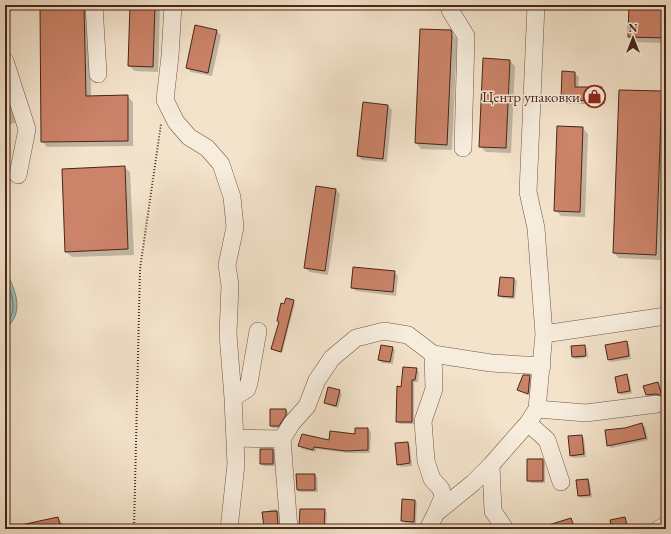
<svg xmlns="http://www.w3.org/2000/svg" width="671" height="534" font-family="'EB Garamond',serif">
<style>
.water{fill:#9bbeb4;stroke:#7a8175}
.shadow{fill:#0003}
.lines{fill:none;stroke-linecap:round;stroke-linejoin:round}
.shore{stroke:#727266;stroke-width:1}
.building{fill:#cb8369;stroke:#492517}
.minor-casing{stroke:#745444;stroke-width:18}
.path{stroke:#492517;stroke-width:2;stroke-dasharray:1 2;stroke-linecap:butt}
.minor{stroke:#f7eddd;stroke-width:17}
.labels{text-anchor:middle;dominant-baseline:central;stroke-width:3;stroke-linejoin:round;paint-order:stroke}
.poi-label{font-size:15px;fill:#492517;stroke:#f7eddd;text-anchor:end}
</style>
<rect width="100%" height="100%" fill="#f3e3cb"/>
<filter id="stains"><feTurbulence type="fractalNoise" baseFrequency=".005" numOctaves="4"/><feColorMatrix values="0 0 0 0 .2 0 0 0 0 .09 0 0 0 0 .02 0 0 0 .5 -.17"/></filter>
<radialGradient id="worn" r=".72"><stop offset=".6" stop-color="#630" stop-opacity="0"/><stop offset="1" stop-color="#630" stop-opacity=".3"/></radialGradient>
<path class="water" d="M5,269C15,290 26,312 5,329Z"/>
<path class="shadow" d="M41,5H90L91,97L127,96L133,102V146L47,147L42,141Z
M131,5H160L158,72L135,71L129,66Z
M630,5H666V43L634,42L629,37Z
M195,27L217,31L221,35L212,76L191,72L187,68Z
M421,30L450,31L457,39L452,150L421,149L416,143Z
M484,60L510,61L515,66L511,153L486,152L480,146Z
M574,73L579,77L578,88H601L605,92V104H566L562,99Z
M5,86L17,122L5,126Z
M661,92L666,97V118L661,260L619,258L614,253Z
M388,106L392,110L387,162L362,160L358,156Z
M583,128L588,134L585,217L561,216L555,210Z
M124,167L130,172L134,255L72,257L66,252Z
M336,190L340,194L328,275L310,272L305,268Z
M394,272L398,276L396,296L356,291L352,287Z
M501,278L514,279L517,281L515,299L502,298L499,296Z
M293,301L295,303L282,353L272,349L280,323L278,321L285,305Z
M626,342L629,345L631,359L611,362L609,359Z
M585,346V358L575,359L573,356Z
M392,348L395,350L393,364L382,363L379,360Z
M586,348L587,349L588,358H587Z
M416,369L419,372L418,382H414V424H400L397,421L402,388Z
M530,376L532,379L531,396L518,390Z
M626,376L629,378L632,393L621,395L619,393Z
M658,383L664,398L650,397L647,395Z
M339,391L342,394L338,408L328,405L325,403Z
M286,410L288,412V418L281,428H273L271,425Z
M642,424L645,427L648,440L611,448L608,445L625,429Z
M356,429H368L371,432L370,453H349L316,449V452L302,449L300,446L356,435Z
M582,436L584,438L586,457L573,458L571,455Z
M408,443L410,446L412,466L401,467L398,464Z
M272,450L275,452V466H264L261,463Z
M542,460L545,462V483H531L528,480Z
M315,475L317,478L318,492H300L298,490Z
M588,480L590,483L592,497L581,498L579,495Z
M666,489V496L664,490Z
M415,501L417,503L416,524L405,523L402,520Z
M276,509L279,512L281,529H267L265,527L269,510Z
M324,510L327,513L326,528H303L300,525Z
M58,518L63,524L64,529H8Z
M624,518L629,529H613Z
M571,519L576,529H558Z"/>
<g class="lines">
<path class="shore" d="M5,279C12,292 19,313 5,324"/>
</g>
<path class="building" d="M40,5H84L86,96L128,95V141L41,142Z
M130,5H155L153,67L128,66Z
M629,5H666V38L628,37Z
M195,25L217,30L208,73L186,68Z
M420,29L451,30L452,33L447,145L415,143Z
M483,58L510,60L506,148L479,147Z
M562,71L575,72V87H602L601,101L561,100Z
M619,90L662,91L656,255L613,253Z
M363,102L388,105L383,159L357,156Z
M557,126L583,127L580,212L554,211Z
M125,166L128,249L65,252L62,169Z
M316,186L336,189L325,271L304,268Z
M353,267L395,271L393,292L351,288Z
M500,277L514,278L513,297L498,296Z
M286,298L294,300L281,352L271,349L279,322L277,321L281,303L284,304Z
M627,341L629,356L608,360L605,345Z
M381,345L393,347L390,362L378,360Z
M585,345L586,356L572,357L571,346Z
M403,367L417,368L415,380H412V422H396L397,386L401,387Z
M627,374L630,391L618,393L615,377Z
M523,375H530L528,394L517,390Z
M658,382L662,396L656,394L646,395L643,386Z
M328,387L340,390L336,406L324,403Z
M270,409H286V415L279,426H270Z
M642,423L646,438L607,446L605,430L625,428Z
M355,428H368V450L346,451L314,447L313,450L298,446L302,434L329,440L330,431L355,434Z
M582,435L584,454L570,456L568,436Z
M408,442L410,463L397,465L395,443Z
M260,449H273V464H260Z
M527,459H543V481H527Z
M296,474H315V490H297Z
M588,479L590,495L578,496L576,480Z
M402,499L415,500L414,522L401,521Z
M300,509H325L324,526H299Z
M277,511L278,526L264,527L262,512Z
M58,517L61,529H22L21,525Z
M625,517L628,529H612L610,520Z
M571,518L575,529H543L542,527Z"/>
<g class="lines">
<defs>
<path id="minor" d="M94,5L98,74
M173,5L170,56L165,100L176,122L189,137L207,148L221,164L232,197L235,227L227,265L230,285L228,334L233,398
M450,5V10L466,36L463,148
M5,61L27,129L18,175
M544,334L666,316
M433,354L434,389L423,421L426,461L432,479L441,489L443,497L436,513
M537,409L586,413L657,404
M528,423L547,440L561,482
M235,438L282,439
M491,465L493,511L505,529
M229,529L236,464L233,398L247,389L249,383L258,331
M289,529L282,439L292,423L307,406L317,380L332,358L356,338L384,331L408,335L433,354L491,363L542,366
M428,529L436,513L473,483L491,465L528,423L537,409L544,334L536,228L528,192L536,5
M659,529L666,525"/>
</defs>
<use href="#minor" class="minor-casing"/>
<path class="path" d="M134,529L140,269L161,124"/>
<use href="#minor" class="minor"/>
</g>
<defs>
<symbol id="shop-ring" viewBox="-11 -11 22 22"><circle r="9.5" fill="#f7eddd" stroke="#8f2418" stroke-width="1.5"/><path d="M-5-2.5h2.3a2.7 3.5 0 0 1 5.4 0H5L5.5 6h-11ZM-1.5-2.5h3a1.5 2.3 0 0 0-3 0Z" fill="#8f2418"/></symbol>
</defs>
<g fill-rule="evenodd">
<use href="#shop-ring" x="582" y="84" width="25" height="25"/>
</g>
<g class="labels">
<g class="poi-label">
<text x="580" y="96">Центр упаковки</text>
</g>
</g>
<rect width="671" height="534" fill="none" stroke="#f3e3cb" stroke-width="20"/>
<rect x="6" y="6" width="659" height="522" fill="none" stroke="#492517" stroke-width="2"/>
<rect x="10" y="10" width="651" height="514" fill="none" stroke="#492517"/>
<g transform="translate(633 38)" stroke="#f7eddd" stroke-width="3" paint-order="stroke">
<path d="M0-3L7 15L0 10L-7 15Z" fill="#492517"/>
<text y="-6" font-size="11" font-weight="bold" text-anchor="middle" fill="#492517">N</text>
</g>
<rect width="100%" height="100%" filter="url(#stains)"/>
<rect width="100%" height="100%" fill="url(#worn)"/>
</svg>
